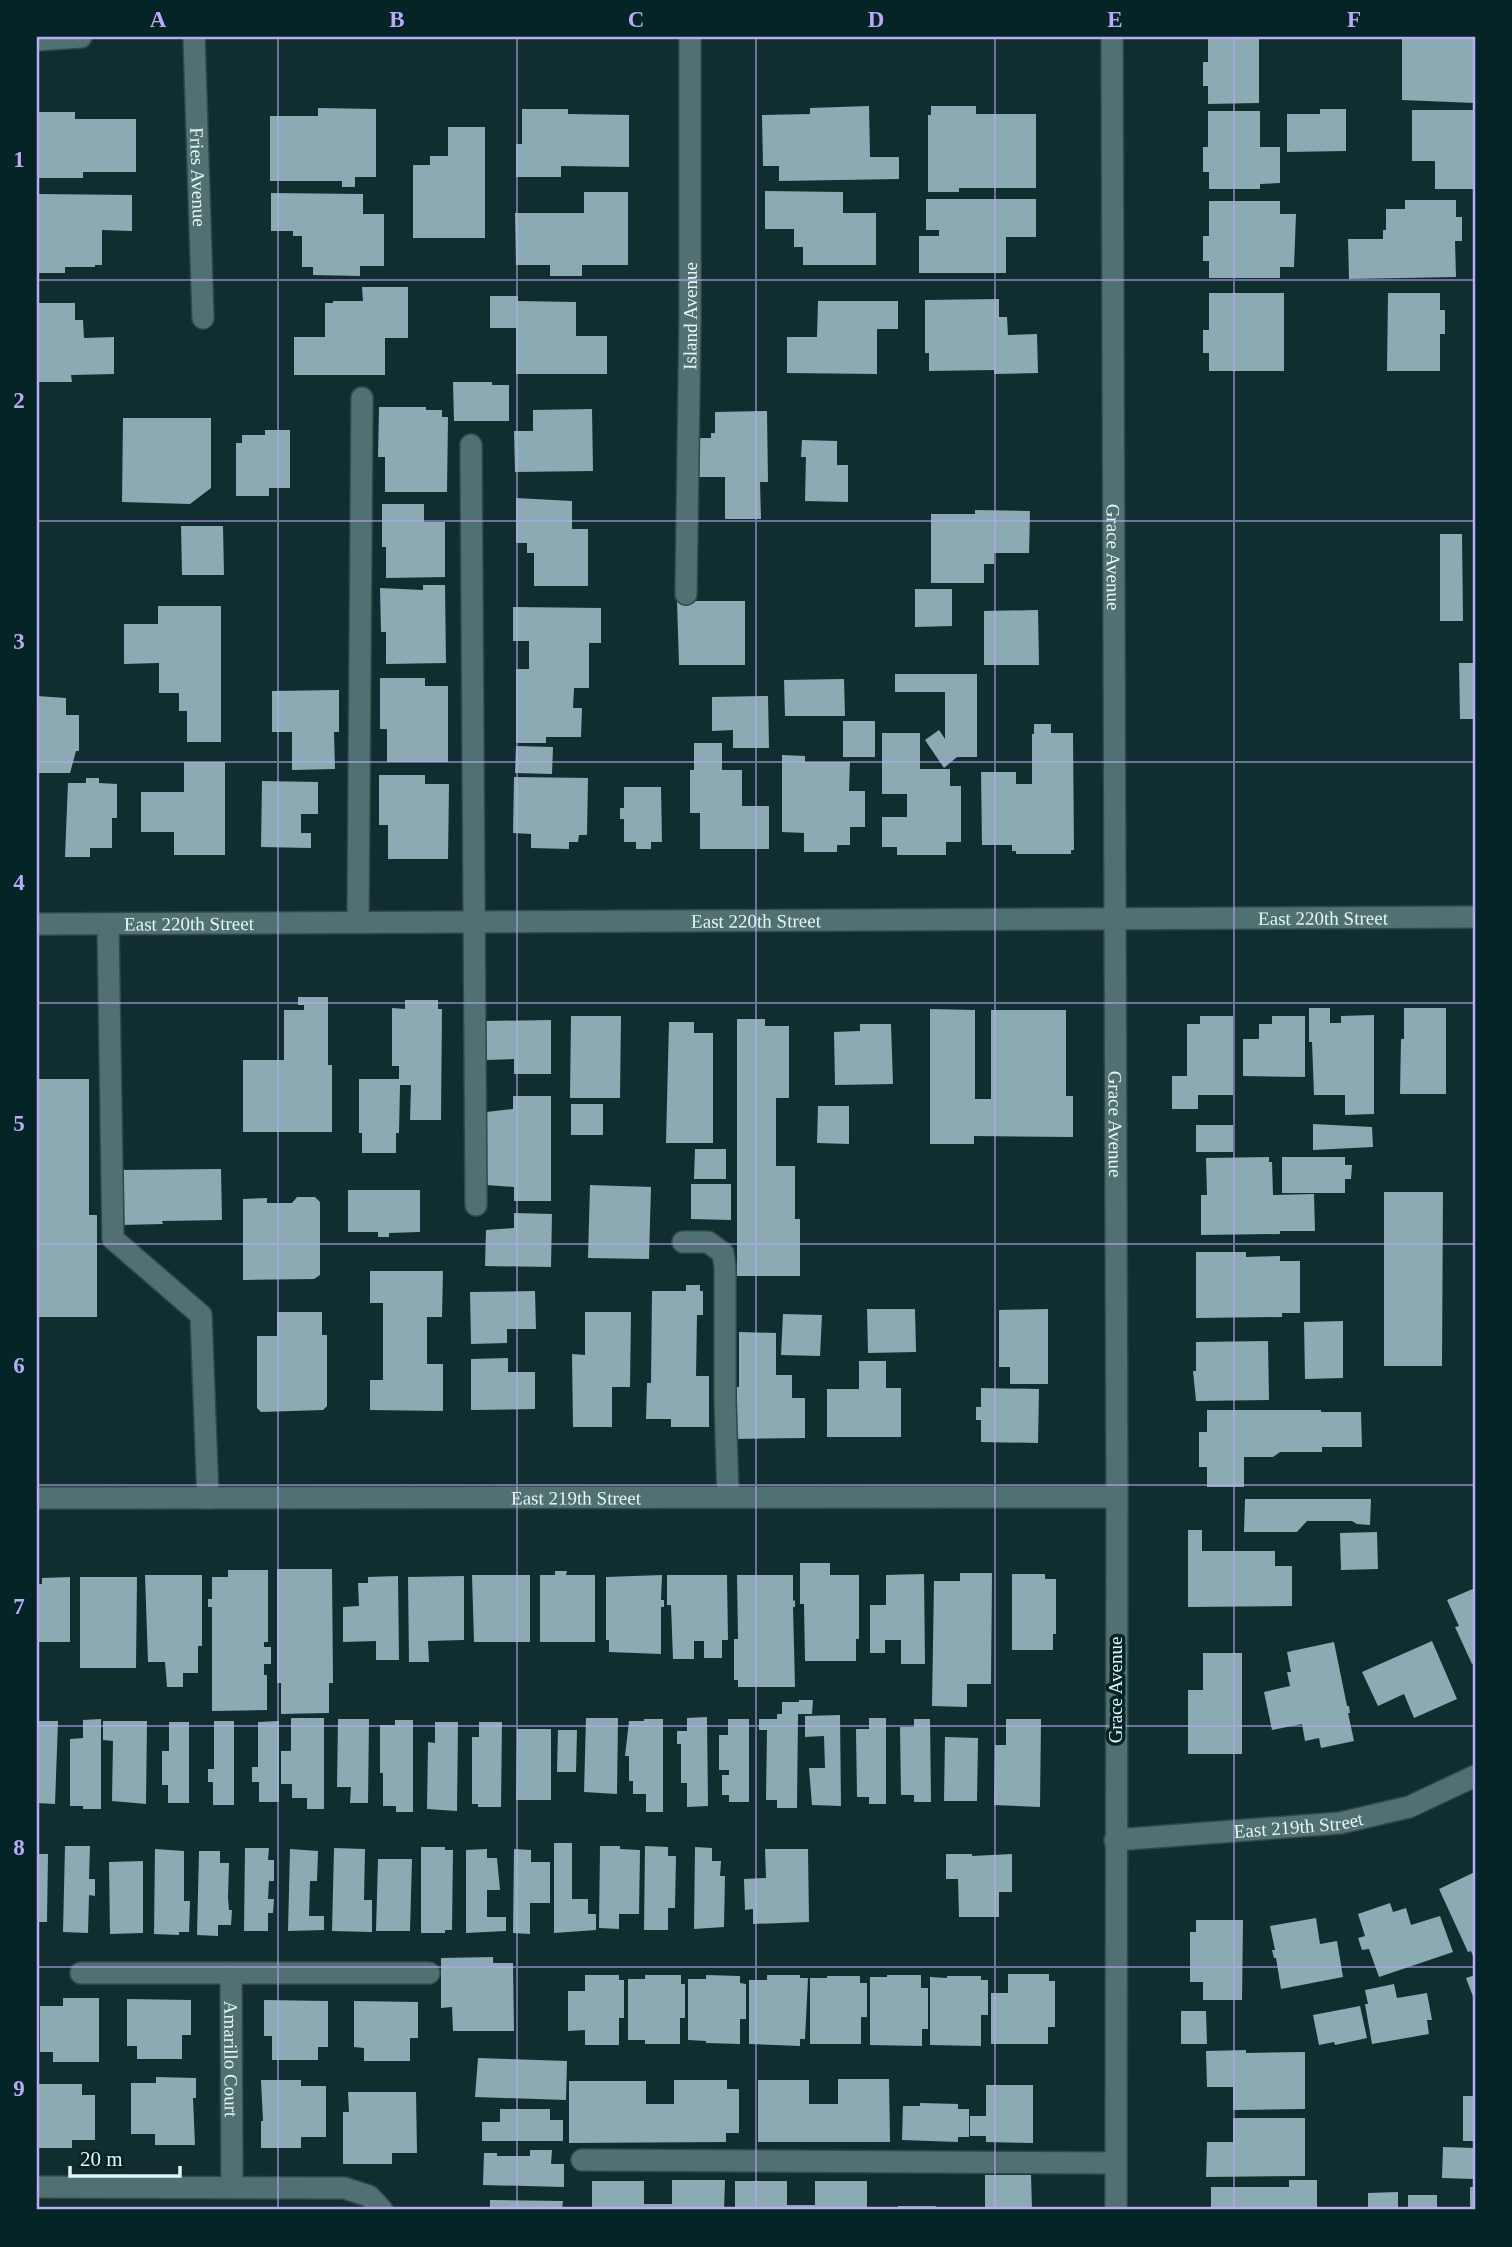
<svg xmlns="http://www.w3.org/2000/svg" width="1512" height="2247" font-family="'Times New Roman',serif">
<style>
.building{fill:#8caab3}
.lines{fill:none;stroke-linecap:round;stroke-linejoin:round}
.lane-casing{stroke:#324749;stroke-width:24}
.street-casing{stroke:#324749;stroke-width:24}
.secondary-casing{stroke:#324749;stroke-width:24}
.lane{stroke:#507071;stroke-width:21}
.street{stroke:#507071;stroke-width:21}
.secondary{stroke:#507071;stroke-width:21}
.grid{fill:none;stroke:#b9abf7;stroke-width:2;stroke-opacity:0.55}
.labels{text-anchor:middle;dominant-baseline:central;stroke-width:7;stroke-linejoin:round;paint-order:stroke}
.street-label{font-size:19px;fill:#e4f5f5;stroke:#052426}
.neatline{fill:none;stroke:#b9abf7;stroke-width:2.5}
.grid-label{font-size:23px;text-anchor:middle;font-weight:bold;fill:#b9abf7}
</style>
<rect width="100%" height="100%" fill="#102e30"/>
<path class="building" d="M1208,37H1259V103L1208,104V86H1203V62H1208Z
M1402,37H1475V103L1402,100Z
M869,106L870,157H899V179L779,181V166H763L762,115L810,114V108Z
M931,106H976V114H1036V188H959V192H928V115H931Z
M318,108L376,109V177H355V187H342V181H270V116H318Z
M522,109H568V114L629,115V167L561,166V177H516V144H522Z
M1320,109H1346V151L1287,152V114H1320Z
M1412,110H1475V189H1435V161H1412Z
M1208,111H1260V147H1280V183L1260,184V189H1209V172H1203V147H1208Z
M37,112H75V119H136V172H83V178H37Z
M448,127H485V238H413V165H430V156H448Z
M765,191L843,192V213H876V265H803V247H794V229H765Z
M584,192H628V265H582V276H550V265H516L515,213H584Z
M271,193L363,194V214H384V266H360V276L313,275V267H302V236H293V231H271Z
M37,194L132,195V231L102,230V265H95V267H65V273H37Z
M926,199H1036V237H1006V273H919V236H939V230H926Z
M1405,200H1456V217H1462V241H1455L1456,277L1349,279L1348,239H1383V230H1386V209H1405Z
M1209,201H1280V214H1296L1294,267H1280V278H1209V261H1203V236H1209Z
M362,287H408V338H385V375H294V337H325V303H333V301H363Z
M1209,293H1284V371H1209V353H1203V330H1209Z
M1388,293H1440V310H1445V334H1440V371H1387Z
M490,296H518V301L576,302V336H607V374H516V328H490Z
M999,299V317H1007L1008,335L1037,334L1038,373L994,374V370L929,371V353H925V300Z
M818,301H898V329H877V374L787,373V337H817Z
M37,303H75V320H83L84,338L114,337V374L71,375L72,382H37Z
M453,382H492V385H509V421H454Z
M379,407H426V410H442V417H448L447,492H385V457H378Z
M592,409L593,471L515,472L514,431H533V410Z
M767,411L768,482H760L761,519H725V477H696L695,438H711V433H715V412Z
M123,418H211V488L190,504L122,502Z
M265,430H290V488H269V496H236V443H242V435H265Z
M802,440L837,441V465H848V502L805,501L806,457H801Z
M516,498L572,501V529H588V586H534V553H527V543H516Z
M382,504H424V522H445V577L386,578V547H382Z
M975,510L1030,511L1029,553H994V564H984V583H931V514H975Z
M181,526H223L224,575H182Z
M1440,534H1462L1463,621H1440Z
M423,585H445L446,663L386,664V632H381L380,588L423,590Z
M915,589H952V626L915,627Z
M677,601H745V665H679Z
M158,606H221V742H187V711H179V693H159V663L124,664V624H158Z
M513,607L601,608V643H589V688H574L573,708H582L581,737H546V743H516V669H529V641H513Z
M1038,610L1039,665H984V611Z
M1459,663H1475V719H1460Z
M895,674H977V757H957L944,768L925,740L939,730L945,739V692H895Z
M380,678H425V686H448V762H387V729H380Z
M844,679L845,716H785L784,680Z
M339,690V732H334L335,769L292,770V732H272V691Z
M37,696L66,698V715H79V751H76L70,773H37Z
M768,696L769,748H733V730L712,731V697Z
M843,721H875V757H843Z
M1034,724H1051V733H1073L1074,850H1071V854H1016V851H1012V845H982L981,772H1016V784H1032V734H1034Z
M882,733H920V769H950V786H961V842H946V855H897V847H882V817H907V794H882Z
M694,743H722V770H742V806H769V849H700V813H690V770H694Z
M516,746L553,747L552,774L515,773Z
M782,755L805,756V762H850L849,791H865V827H850V845H837V852H804V833L782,832Z
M184,762H225V855H174V832H141V792H184Z
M379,775H425V784H449L448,859H388V825H379Z
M514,777L588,778L587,835H579L578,842H569V849L531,848V834L513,833Z
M86,778H99V783L117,784V818H112V848H90V857H65L68,783H86Z
M262,781L318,782V814H301V833H311V848L261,847Z
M624,787H661L662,842H651V849H636V842H624V819H620V808H624Z
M298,997H328V1065H332V1132H243V1060H284V1010H304V1005H298Z
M405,1000H438V1009H442L441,1120H410L411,1085H400L399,1133H396V1153H362V1133H359V1079H399V1066H392V1008L405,1009Z
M1309,1008H1330V1023H1341V1016L1374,1015V1114L1345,1115V1095H1314L1312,1042H1309Z
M1404,1008H1446V1094H1400L1401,1039H1404Z
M930,1009L975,1010V1099H991V1010H1066V1096H1073V1137L974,1136V1144H930Z
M571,1016H621L620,1098H570Z
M1200,1016H1233V1095H1198V1109H1172V1076H1187V1024H1200Z
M1272,1016H1305V1077L1243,1076V1039H1259V1024H1272Z
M737,1019H765V1026H789V1098H776V1166H795V1219H800V1276H737Z
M551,1020V1074H514V1059L485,1060V1021Z
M669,1022H694V1033H713V1143H666Z
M860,1024H891L893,1084L835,1085L834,1032L860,1031Z
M37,1079H89V1215H97V1317H37Z
M513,1096H551V1201H514V1187L486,1185V1112L513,1109Z
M571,1104H603V1135H571Z
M818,1106H849V1144L817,1143Z
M1313,1124L1372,1127L1373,1147L1313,1150Z
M1196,1125H1233V1152H1196Z
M695,1149H726V1179H694Z
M1269,1157V1162H1272L1273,1195L1314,1194L1315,1231H1280V1234L1201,1235V1195H1207L1206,1158Z
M1282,1157H1345V1165H1352L1351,1179H1345V1193H1282Z
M221,1169L222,1220L162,1221L163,1224L120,1225V1170Z
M691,1184H731V1220L691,1219Z
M590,1185L651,1187L649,1259L588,1258Z
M348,1190H420V1232L389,1233V1237H378V1232H348Z
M1384,1192H1443L1442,1366H1384Z
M297,1197H315L320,1202V1275L314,1279L243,1280V1199L267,1198V1203H292Z
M514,1213L552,1214L551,1267L485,1266L486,1230L514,1228Z
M1196,1252H1246V1257L1280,1256V1261H1300V1313H1282V1317L1196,1318Z
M370,1271H443L442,1317H427V1364H443V1411L370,1410V1380H383V1303H370Z
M686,1285H700V1291H703V1315H697L696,1376H709V1427H671V1419H646L647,1383H651L652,1291H686Z
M535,1291L536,1329H507V1343L471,1344L470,1292Z
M867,1309H915L916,1352L868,1353Z
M1048,1309V1384H1010V1367H999V1310Z
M277,1312H322V1335H327V1406L323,1410L261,1412L257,1408V1336H277Z
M585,1312H631L630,1387H612V1427H573L572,1354L585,1355Z
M783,1314L822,1315L820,1356L781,1355Z
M1343,1321V1378L1305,1379L1304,1322Z
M739,1332L776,1333V1375H792V1398H805V1438L735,1439V1387H739Z
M1268,1341L1269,1400L1196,1401L1193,1371H1196V1342Z
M508,1358V1372H535V1409L471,1410V1359Z
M859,1361H886V1388H901V1437H827V1389H859Z
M981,1388L1039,1389L1038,1443L981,1442V1420H976V1407H981Z
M1207,1410H1321V1412H1361L1362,1447H1322V1452H1280L1273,1457H1244V1487H1207V1467H1199V1432H1207Z
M1245,1499H1371L1370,1525L1357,1524L1352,1521H1307L1297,1532H1244Z
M1188,1530H1202V1551H1275V1566H1292V1606L1188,1607Z
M1377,1532L1378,1569L1341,1570L1340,1533Z
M800,1563H830V1575H859V1639H856V1661H805L804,1604H800Z
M277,1569H332L333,1683H329V1713L281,1714V1683H277Z
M228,1570H268V1642H264V1647H271V1664H264V1675H267V1710L212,1711V1607H208V1599H212V1577H228Z
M555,1571H567L566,1575H595V1642H540V1575H555Z
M960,1573H992L991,1684H967V1707L932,1706L934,1581H960Z
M924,1574L925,1664H901V1640H885V1653H870V1605H886V1575Z
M1012,1574H1045V1579H1056V1634H1053V1650H1012Z
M145,1575H202V1646H198V1673H183V1687H167L165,1662H148Z
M472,1575H530V1642H474Z
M662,1575L661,1600H664V1607H661V1654L609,1652V1640H606V1577Z
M667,1575H727L728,1640H722V1658H704V1641H694V1659H673L671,1605H667Z
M737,1575H793V1601L795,1600V1607H793L795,1687H738V1680H734V1639H738Z
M398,1576L399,1660H376V1641L343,1642V1607L359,1606L358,1583H368V1577Z
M464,1576V1640L428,1641L429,1662H409L408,1577Z
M70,1577V1642H37V1584H42V1578Z
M80,1577H137L136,1668H80Z
M1475,1588V1662L1472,1664L1455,1627L1459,1626L1447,1600Z
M1432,1641L1457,1699L1414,1718L1404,1694L1378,1706L1362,1672Z
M1334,1642L1347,1706H1349L1350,1713H1348L1354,1741L1321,1748L1319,1738L1305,1741L1302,1724L1272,1730L1264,1692L1290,1686L1287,1672H1291L1287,1652Z
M1203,1653H1242V1754H1188V1690H1203Z
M799,1700H813L812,1714H798L797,1808H777V1800H766L767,1730H759V1719H777V1714H782V1702H799Z
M840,1715L841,1806L812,1805L809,1768H825L824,1736L805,1737V1716Z
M707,1717L708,1806L687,1807V1783H681V1744H677V1731H687V1718Z
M291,1718H324V1809H307V1798H292V1784H281V1751H291Z
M586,1718H618L617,1794L584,1792Z
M869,1718H886V1804H869V1797H857L856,1729H869Z
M101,1719V1809H83V1806H70V1739L83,1738V1720Z
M338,1719H369L368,1803H350L351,1787H337Z
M644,1719H663V1812H646V1794H633V1781H629V1756H625L629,1721H644Z
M728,1719H749V1802H729V1795H722V1775H729V1770H719V1735H728Z
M914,1719H930L931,1802H914V1795H901L900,1727H914Z
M1006,1719H1041L1040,1807L994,1805L995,1745H1006Z
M395,1720H413V1812H396V1806H383V1773H380V1725H395Z
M37,1721H58L55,1804L37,1803Z
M103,1721H147L146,1804L112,1801L113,1741L103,1740Z
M214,1721H234V1805H213V1782H208V1769H214Z
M279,1721V1802H259V1782H252V1767H258V1722Z
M169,1722H189V1803H168V1785H162V1751H169Z
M435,1722H458L457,1811L427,1809L428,1742L435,1743Z
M479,1722H502L501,1807H478V1804H472V1737H479Z
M517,1729H551V1800H516Z
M558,1730H577L576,1772H557Z
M945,1737L978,1738L977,1801H944Z
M554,1843H572V1899H588V1914H596V1930L554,1933Z
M65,1846H90L89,1879H95V1896L89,1895L88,1933L63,1932Z
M600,1846H620V1849L640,1850L639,1914H619V1929L599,1928Z
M645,1846L668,1847V1856H676L675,1908H668V1930H644Z
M421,1847H445V1850H453L452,1930H445V1933H421Z
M695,1847L712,1848V1861H721L720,1876H725L724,1927L694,1929Z
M245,1848H269L268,1860H274V1881H269L268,1899H274L273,1913H268V1931H244Z
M334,1848L365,1849L364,1900H372V1932L332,1931Z
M155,1849L184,1851V1901H190L189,1932H179V1935L154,1934Z
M290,1849L318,1851L317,1881H310L309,1916H324V1930L288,1931Z
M487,1849V1858H497L500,1890H487V1917H506V1931L466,1933V1850Z
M514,1849L531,1850V1862H550V1903H530V1934L513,1933Z
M765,1849H808L809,1922L753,1924V1909L745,1910L744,1879L766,1878Z
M199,1851H220V1863H229L228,1897L229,1910H232L231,1925H218V1936L197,1935Z
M37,1854H48L47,1922H37Z
M946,1854H972V1856L1012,1854V1892H999V1917H959L958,1879H946Z
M378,1859H412L410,1931H376Z
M143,1861V1933L110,1934L109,1862Z
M1475,1872V1961L1471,1951L1468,1952L1439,1889Z
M1390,1903L1393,1912L1406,1908L1411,1925L1440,1916L1453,1952L1379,1977L1369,1949L1362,1950L1358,1938L1365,1936L1358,1914Z
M1316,1918L1320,1944L1337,1941L1343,1977L1281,1989L1276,1958H1274L1272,1950H1275L1270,1926Z
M1196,1920H1243L1242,2000H1203V1982H1190V1932H1196Z
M493,1957V1963H513L514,2031H453L452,2007L441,2008V1958Z
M1008,1974H1049V1981H1055V2027H1048V2044H991V1993H1008Z
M585,1975H619V1980H624V2018H619V2045H585V2030L568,2031V1991H585Z
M645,1975H681V1984H685V2018H680V2044H645V2040H628V1979H645Z
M706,1975L740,1976V1983L746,1984V2019H740V2044L706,2043V2041L688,2040V1979H706Z
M767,1975H800V1978H808L805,2039H800V2046L749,2044V1980H767Z
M887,1975H921V1988H928V2029H922V2046L870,2045V1977H887Z
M1475,1975V2002L1466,1978Z
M827,1976H860V1983H867V2017H861V2044H810V1978H827Z
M947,1976H981V1980H988V2015H981V2046L930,2045V1977L947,1978Z
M1394,1984L1397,1998L1427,1993L1432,2020H1427L1429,2034L1372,2044L1365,2004H1368L1365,1990Z
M63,1998H99V2062H53V2052H40V2006H63Z
M127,1999L191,2000V2035H182V2059H137V2046H127Z
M264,2000L328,2001V2047H318V2060H272V2036H264Z
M354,2001L418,2002V2038H410V2061H364V2048L354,2047Z
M1360,2006L1367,2038L1335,2045L1334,2042L1319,2045L1313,2015Z
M1181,2011H1206L1207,2044H1181Z
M1246,2050V2053L1305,2052V2109L1233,2110V2087H1207L1206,2051Z
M478,2058L567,2061L566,2100L475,2097Z
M156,2077L196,2078V2098H193L195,2145H155V2134H131V2083H156Z
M838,2079H889L890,2142H758V2080H809V2104H838Z
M261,2080H301V2086H326V2137H301V2148H261V2121H263Z
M674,2080H727V2089H739V2133H726V2142L569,2143V2081H646V2104H674Z
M37,2084H82V2095H95V2140H72V2148H37Z
M986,2085H1033V2143L986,2142V2136H970V2116H986Z
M348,2092H416L417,2153H392V2164H343V2112H349Z
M1463,2096H1475V2141H1463Z
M920,2103L958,2104V2109H969V2137H958V2142L902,2140L903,2106H920Z
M500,2109H550V2120H563V2141H482V2122H500Z
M1233,2118H1305V2176L1206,2177L1207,2142H1233Z
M1443,2147L1475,2148V2179L1442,2178Z
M530,2150H552L551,2164H564V2187L483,2185L484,2153H497V2156H530Z
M985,2175H1031L1032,2210H985Z
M672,2180H725L724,2210H592V2181H644V2204H672Z
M1289,2180H1317V2210H1211V2187H1289Z
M735,2181H787V2205H815V2181H867V2210H735Z
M1470,2187H1475V2210H1470Z
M1398,2192V2210H1368V2193Z
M1408,2195H1437V2210H1408Z
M490,2200L563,2201L562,2210H490Z
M898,2206H936L935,2210H898Z"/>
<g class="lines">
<defs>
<path id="lane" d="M471,445L476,1205
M358,922L362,398
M108,924L113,1239L201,1315L208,1498
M683,1242H708L723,1253L725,1267V1399L728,1497
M582,2160L1116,2163"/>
<g id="street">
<path id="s1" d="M194,37L203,318"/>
<path id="s2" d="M1112,37L1117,1497L1116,2210"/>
<path d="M37,40L81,37"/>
<path id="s3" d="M686,594L690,318V37"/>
<path id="s4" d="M37,1498L1117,1497"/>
<path id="s5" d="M1115,1840L1340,1823L1409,1807L1475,1776"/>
<path d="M81,1973H429"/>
<path id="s6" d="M231,1973L232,2187"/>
<path d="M37,2187L344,2188L369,2196L382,2210"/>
</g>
<g id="secondary">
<path id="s7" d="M37,924L1475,917"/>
</g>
</defs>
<use href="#lane" class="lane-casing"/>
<use href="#street" class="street-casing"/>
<use href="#secondary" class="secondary-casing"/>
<use href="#lane" class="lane"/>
<use href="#street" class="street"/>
<use href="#secondary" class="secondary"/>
</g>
<path class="grid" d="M278,37V2210M517,37V2210M756,37V2210M995,37V2210M1234,37V2210M37,280H1475M37,521H1475M37,762H1475M37,1003H1475M37,1244H1475M37,1485H1475M37,1726H1475M37,1967H1475"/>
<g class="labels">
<g class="street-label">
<text stroke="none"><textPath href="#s1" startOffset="140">Fries Avenue</textPath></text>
<text stroke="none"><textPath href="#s3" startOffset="278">Island Avenue</textPath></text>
<text stroke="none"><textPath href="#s2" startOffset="520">Grace Avenue</textPath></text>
<text stroke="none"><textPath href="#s7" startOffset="1286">East 220th Street</textPath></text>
<text stroke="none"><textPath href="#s7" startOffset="719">East 220th Street</textPath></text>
<text stroke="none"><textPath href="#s7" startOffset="152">East 220th Street</textPath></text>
<text stroke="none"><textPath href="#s2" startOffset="1087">Grace Avenue</textPath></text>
<text stroke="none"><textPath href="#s4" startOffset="539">East 219th Street</textPath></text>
<text transform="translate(1115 1690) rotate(-90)">Grace Avenue</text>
<text stroke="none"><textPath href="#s5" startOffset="184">East 219th Street</textPath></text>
<text stroke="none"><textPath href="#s6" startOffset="86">Amarillo Court</textPath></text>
</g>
</g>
<rect width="1512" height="2247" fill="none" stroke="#052426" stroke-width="77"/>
<path d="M70 2166v10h110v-10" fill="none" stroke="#e4f5f5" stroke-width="3.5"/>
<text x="80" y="2166" font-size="21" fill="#e4f5f5" stroke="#052426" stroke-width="5" paint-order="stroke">20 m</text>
<rect x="38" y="38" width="1436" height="2170" class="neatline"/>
<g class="grid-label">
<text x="158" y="27">A</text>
<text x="397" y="27">B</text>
<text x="636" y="27">C</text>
<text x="876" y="27">D</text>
<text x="1115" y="27">E</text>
<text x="1354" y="27">F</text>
<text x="19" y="167">1</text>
<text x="19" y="408">2</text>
<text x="19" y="649">3</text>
<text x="19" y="890">4</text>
<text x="19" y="1131">5</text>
<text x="19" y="1373">6</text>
<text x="19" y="1614">7</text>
<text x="19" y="1855">8</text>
<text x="19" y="2096">9</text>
</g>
</svg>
